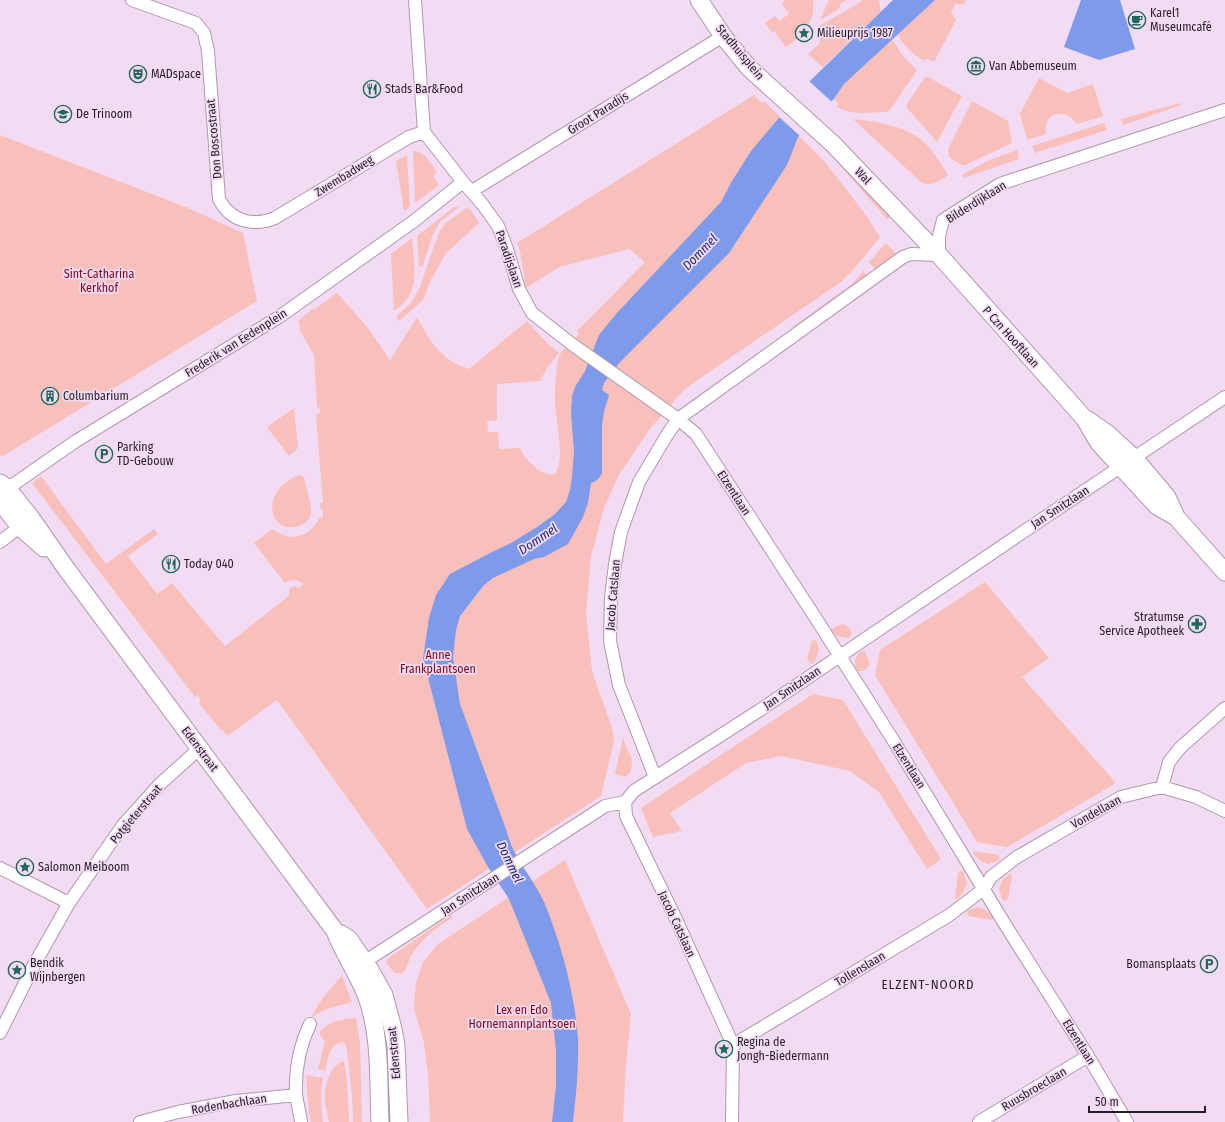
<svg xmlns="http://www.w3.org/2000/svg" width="1225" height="1122" font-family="'Fira Sans Condensed',sans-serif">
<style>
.green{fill:#f8bfbb}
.water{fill:#7e9beb}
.pier{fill:#f3dbf3}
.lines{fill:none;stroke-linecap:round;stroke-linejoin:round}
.street-casing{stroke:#ad98ae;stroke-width:14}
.secondary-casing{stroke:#ad98ae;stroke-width:19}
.street{stroke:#fff;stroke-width:12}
.secondary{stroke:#fff;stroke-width:17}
.labels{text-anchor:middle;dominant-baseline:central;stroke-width:3.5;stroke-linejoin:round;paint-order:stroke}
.poi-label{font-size:12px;fill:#261e27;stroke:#f3dbf3;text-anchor:start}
.street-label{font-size:12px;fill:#261e27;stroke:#f3dbf3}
.park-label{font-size:12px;fill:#810416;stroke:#f3dbf3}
.water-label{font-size:13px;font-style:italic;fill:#182a84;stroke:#f3dbf3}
.neighbourhood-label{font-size:13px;letter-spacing:1px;fill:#261e27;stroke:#f3dbf3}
</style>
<rect width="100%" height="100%" fill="#f3dbf3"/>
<path class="green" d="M785,0H813C816,22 803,35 786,47L774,31L772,32L765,23L775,16L779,21L789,14L782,3Z
M829,0H846L840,4L839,9L820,20Z
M861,0H879L881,12L823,67L808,54L820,43L819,26L861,2Z
M935,0H966L964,4H955L951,12L956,20L934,62L928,59L923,60C910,52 905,47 897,34Z
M892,39L903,56L917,70L890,110L886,112C871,112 849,116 837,106L839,104L834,99L844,84Z
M926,76L962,96L937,142L907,108V104Z
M1039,78L1067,93L1093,84L1103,116L1077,124C1066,107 1042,112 1046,134L1027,140L1020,114Z
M754,95L762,103L764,101L825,162L863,211L880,237L853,270L841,282L696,381L683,391L649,430L619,475L604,508L591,556L586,614L592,671L612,728L614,741L601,796L427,909L277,700L227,736L223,730L220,729L199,703L201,700L197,695L195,697L32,483L41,476L106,564L154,529L158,534L128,556L157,594L172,583L225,646L289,596V589L295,586L299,588L304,584C297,580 292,578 285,583L254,543L272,529C292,543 309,538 320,517H323V510H321L320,503H323L316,415L320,412V407L317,408L314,355L299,329L300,325L298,321L307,314L311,309H315L337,293L368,328L390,360L417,317C429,341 442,361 469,369L527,321L548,344L559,353L547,368L540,381L497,384V420L487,421L488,432H498L499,449L520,448C526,460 540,477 555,474C566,458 555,419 555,401C555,392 556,365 559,357C560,351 574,340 579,334L577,331L645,262L629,249L559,267L526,288L520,251L517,243Z
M972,101L1008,121L1012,143L963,166L949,157L948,149Z
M1180,103L1181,105L1123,125L1121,119Z
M853,119C875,121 900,125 919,138C931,147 940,162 948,175C939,181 933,186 922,183Z
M1104,123L1107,130L1035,153L1032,146Z
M0,135L188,208L243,233L257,301L3,456L0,455Z
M834,150L892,215L888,219L886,218L830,154Z
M1017,150L1019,159L964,178L962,175L985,162Z
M413,151C424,150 431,164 437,172L433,176L439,185L415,203Z
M407,155L410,207L404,211L396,161Z
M454,207H459L439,223L432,237L423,265L419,267L417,236Z
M466,208L470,209L479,223L446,253L431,280L423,300L399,321L396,316L410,304L419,289L439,232L447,222Z
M412,238C414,267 422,293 394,311L391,254Z
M886,243L897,255L876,270L869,262Z
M863,271L867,276L796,328L794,326L852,284Z
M294,408L298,448L289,456L267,427Z
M301,475L304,478C306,488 311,502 311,512C311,524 292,531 282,525C267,517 271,495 282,486C288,481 293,476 301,475Z
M985,582L1049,658L1022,677L1116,783L1007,847L977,842L875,675L880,650Z
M842,624C848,626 850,628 852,634L849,638L837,636L830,630Z
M816,640L819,650L815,661L811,664L807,659L812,641Z
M861,651H864L868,658L869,665C866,670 863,672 857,671C854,663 854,657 861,651Z
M813,694L843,700L941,859L927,869L879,792L850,771L781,756L746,763L670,813L682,831L653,837L641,808Z
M623,738L632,760L631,772L625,777L615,774Z
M974,851L999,855L1000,860L988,864C982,862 977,859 973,853Z
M565,860L631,1014L626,1065L623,1122H430L428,1073L424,1043L414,1008L416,982L423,962L438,944Z
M960,871H963L967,883L963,893L957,899L955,898L958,873Z
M1010,874L1012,875L1008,899L1003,901L999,889L1003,879Z
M978,907C985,909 990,912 993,918V920L968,916L967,911Z
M451,915L452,918C436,928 421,939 411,956C408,962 407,968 403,973H394L386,962L390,957Z
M342,976L352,1002C336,1007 325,1007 311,1018C319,1001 330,989 342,976Z
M356,1018L360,1043L362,1122H353L352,1095L347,1050L344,1042C328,1044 329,1057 325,1071L318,1069L325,1041L320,1035V1031C330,1021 342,1019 356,1018Z
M344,1061L347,1083L349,1122H329C328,1116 326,1109 325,1103C324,1089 328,1066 344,1061Z
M306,1075L323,1078C320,1093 321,1106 323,1122H311L309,1112Z"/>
<path class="water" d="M893,0H935L844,84L834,99L822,110L798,137L787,165L729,253L620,362L604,383L602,390L609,395L604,412L602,425V473C599,479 597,481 591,483L588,503L583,517L568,544L544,557L534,559L493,578L484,585L460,616L456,630L453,658L460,704L507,832C513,858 534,879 545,904C562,947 575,994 578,1040C579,1067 576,1095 573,1122H552L556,1086V1050L551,1003L509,899L488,867L467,829L423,658L429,618L436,595L450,574L492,552L511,543L537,527L555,514L566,502L570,490L572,477L574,451L571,414L572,396L575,387L585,371L599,335L616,314L721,202L732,181L751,151L810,81Z
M1081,0H1120L1135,49L1099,60L1064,47Z"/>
<path class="pier" d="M808,80L832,102L800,136L778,116Z"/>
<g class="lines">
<defs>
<path id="street" d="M132,0L196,23L204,33L208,51L219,199C230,221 253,227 275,218L409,137L424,132
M415,0L424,132L463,182L483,205L498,226L507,249L519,289L532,313L573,345L678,419L696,434L815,617L890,735L1006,926L1088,1056L1127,1122
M472,191L723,36
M1,493L76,441L279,317L414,221L463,182
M0,542L26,522
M655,777L619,685L610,641L611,598L615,564L621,532L639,482L667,435L678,419L903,257L911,254L939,255V236L943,220L1000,184L1225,110
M1162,787L1169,762L1180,748L1225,708
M625,802L626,816L675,917L733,1045L732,1122
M0,868L69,903
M358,966L605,806L625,802L634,791L760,710L1032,526L1225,397
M0,1033L35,963L69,903L123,825L160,784L199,749
M733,1045L948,916L984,889L991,877L1017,857L1121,797L1162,787L1196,797L1225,811
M140,1122L178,1112L236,1101L296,1095
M301,1122C300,1113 297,1103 296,1094C295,1070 300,1045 310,1024
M979,1122L1088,1056"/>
<path id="secondary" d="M699,0L723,36L749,68L833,144L939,255L1084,418L1099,443L1157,506L1176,517
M1088,420L1109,435L1134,458L1167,497L1176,517L1225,572
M0,483L7,488L31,518L65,567L335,931C344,955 360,976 368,1000C381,1039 378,1082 380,1122
M0,501L20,527L44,548
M341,934L349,939L370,970L384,995L393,1029L396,1045L399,1122"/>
</defs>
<use href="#street" class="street-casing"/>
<use href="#secondary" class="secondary-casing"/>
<use href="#street" class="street"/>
<use href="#secondary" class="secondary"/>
</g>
<defs>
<symbol id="cafe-ring" viewBox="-11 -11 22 22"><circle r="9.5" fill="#f3dbf3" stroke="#20685d" stroke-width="1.5"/><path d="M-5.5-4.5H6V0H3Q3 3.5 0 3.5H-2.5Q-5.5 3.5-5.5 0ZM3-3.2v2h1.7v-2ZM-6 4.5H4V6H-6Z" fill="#20685d"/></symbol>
<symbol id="sight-ring" viewBox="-11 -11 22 22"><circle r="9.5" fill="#f3dbf3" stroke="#20685d" stroke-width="1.5"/><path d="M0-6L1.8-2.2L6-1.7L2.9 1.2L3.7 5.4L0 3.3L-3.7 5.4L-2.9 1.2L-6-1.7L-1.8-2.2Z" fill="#20685d"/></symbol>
<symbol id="museum-ring" viewBox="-11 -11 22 22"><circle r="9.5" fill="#f3dbf3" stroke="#20685d" stroke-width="1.5"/><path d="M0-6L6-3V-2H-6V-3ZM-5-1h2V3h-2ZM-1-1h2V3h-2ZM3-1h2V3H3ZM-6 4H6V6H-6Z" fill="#20685d"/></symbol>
<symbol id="theatre-ring" viewBox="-11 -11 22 22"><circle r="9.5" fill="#f3dbf3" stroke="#20685d" stroke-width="1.5"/><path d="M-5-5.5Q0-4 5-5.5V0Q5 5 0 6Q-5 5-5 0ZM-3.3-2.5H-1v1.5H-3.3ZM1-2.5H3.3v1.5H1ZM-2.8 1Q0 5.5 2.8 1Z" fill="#20685d"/></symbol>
<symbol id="restaurant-ring" viewBox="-11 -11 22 22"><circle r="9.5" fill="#f3dbf3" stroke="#20685d" stroke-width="1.5"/><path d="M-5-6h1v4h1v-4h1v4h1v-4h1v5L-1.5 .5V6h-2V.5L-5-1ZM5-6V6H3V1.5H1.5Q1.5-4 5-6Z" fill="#20685d"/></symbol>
<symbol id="school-ring" viewBox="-11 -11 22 22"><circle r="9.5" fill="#f3dbf3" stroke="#20685d" stroke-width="1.5"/><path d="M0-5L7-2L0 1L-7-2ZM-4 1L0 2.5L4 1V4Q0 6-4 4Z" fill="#20685d"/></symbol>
<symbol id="building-ring" viewBox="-11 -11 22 22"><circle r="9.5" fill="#f3dbf3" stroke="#20685d" stroke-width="1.5"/><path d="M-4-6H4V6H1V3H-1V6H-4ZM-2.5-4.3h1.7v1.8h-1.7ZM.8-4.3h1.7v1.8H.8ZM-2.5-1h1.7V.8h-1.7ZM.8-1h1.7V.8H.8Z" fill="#20685d"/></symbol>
<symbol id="parking-ring" viewBox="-11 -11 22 22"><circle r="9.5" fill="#f3dbf3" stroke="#20685d" stroke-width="1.5"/><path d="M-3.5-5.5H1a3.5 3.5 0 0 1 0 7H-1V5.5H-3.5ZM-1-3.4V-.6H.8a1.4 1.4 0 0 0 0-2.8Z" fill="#20685d"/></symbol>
<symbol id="pharmacy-ring" viewBox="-11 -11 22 22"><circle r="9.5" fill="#f3dbf3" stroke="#20685d" stroke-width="1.5"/><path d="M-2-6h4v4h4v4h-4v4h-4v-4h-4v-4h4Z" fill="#20685d"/></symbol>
</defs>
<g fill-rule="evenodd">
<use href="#cafe-ring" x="1127" y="10" width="20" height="20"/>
<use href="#sight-ring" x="794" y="23" width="20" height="20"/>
<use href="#museum-ring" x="966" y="56" width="20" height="20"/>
<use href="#theatre-ring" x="128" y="64" width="20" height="20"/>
<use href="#restaurant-ring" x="362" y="79" width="20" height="20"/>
<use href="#school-ring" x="53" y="104" width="20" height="20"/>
<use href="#building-ring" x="40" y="386" width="20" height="20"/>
<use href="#parking-ring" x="94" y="444" width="20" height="20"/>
<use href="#restaurant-ring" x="161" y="554" width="20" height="20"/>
<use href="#pharmacy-ring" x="1187" y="614" width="20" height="20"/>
<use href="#sight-ring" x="15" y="857" width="20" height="20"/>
<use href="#parking-ring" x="1199" y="954" width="20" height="20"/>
<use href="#sight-ring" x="7" y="960" width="20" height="20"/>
<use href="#sight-ring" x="714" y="1039" width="20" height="20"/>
</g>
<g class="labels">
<g class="poi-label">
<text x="1150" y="13">Karel1<tspan x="1150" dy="14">Museumcafé</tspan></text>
<text x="817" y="33">Milieuprijs 1987</text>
<text x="989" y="66">Van Abbemuseum</text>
<text x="151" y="74">MADspace</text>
<text x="385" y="89">Stads Bar&amp;Food</text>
<text x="76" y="114">De Trinoom</text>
<text x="63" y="396">Columbarium</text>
<text x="117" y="447">Parking<tspan x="117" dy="14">TD-Gebouw</tspan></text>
<text x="184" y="564">Today 040</text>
<text x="1184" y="617" text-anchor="end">Stratumse<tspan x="1184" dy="14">Service Apotheek</tspan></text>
<text x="38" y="867">Salomon Meiboom</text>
<text x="30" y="963">Bendik<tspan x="30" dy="14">Wijnbergen</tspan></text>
<text x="1196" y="964" text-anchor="end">Bomansplaats</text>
<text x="737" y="1042">Regina de<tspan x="737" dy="14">Jongh-Biedermann</tspan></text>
</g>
<g class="street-label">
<text transform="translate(740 52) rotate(50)">Stadhuisplein</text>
<text transform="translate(598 113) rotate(-32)">Groot Paradijs</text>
<text transform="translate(214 139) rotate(-95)">Don Boscostraat</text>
<text transform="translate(344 176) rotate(-32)">Zwembadweg</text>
<text transform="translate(863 176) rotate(47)">Wal</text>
<text transform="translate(976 202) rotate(-32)">Bilderdijklaan</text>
<text transform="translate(509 259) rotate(71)">Paradijslaan</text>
<text transform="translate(1011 337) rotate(48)">P Czn Hooftlaan</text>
<text transform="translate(236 343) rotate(-32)">Frederik van Eedenplein</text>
<text transform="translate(734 493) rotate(57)">Elzentlaan</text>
<text transform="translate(1060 507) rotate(-33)">Jan Smitzlaan</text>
<text transform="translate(613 595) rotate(-85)">Jacob Catslaan</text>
<text transform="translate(792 688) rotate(-34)">Jan Smitzlaan</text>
<text transform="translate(200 749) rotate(53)">Edenstraat</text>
<text transform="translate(909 766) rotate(58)">Elzentlaan</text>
<text transform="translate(1096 812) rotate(-29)">Vondellaan</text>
<text transform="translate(136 814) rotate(-50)">Potgieterstraat</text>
<text transform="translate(470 894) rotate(-33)">Jan Smitzlaan</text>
<text transform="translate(677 924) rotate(65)">Jacob Catslaan</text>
<text transform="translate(860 969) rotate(-31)">Tollenslaan</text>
<text transform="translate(1079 1042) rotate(58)">Elzentlaan</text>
<text transform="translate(394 1053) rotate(-95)">Edenstraat</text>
<text transform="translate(1034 1089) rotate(-31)">Ruusbroeclaan</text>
<text transform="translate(229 1104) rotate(-9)">Rodenbachlaan</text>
</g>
<g class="park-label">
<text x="99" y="274">Sint-Catharina<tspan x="99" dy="14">Kerkhof</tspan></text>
<text x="438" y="655">Anne<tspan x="438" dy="14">Frankplantsoen</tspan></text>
<text x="522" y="1010">Lex en Edo<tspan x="522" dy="14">Hornemannplantsoen</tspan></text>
</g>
<g class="water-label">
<text transform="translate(700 252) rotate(-46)">Dommel</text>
<text transform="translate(538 539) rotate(-34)">Dommel</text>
<text transform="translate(510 862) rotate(64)">Dommel</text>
</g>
<g class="neighbourhood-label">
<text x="928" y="984">ELZENT-NOORD</text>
</g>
</g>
<path d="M1089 1106v6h116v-6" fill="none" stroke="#261e27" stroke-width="2"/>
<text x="1095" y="1106" font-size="12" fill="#261e27" stroke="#f3dbf3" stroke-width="3" paint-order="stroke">50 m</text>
</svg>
